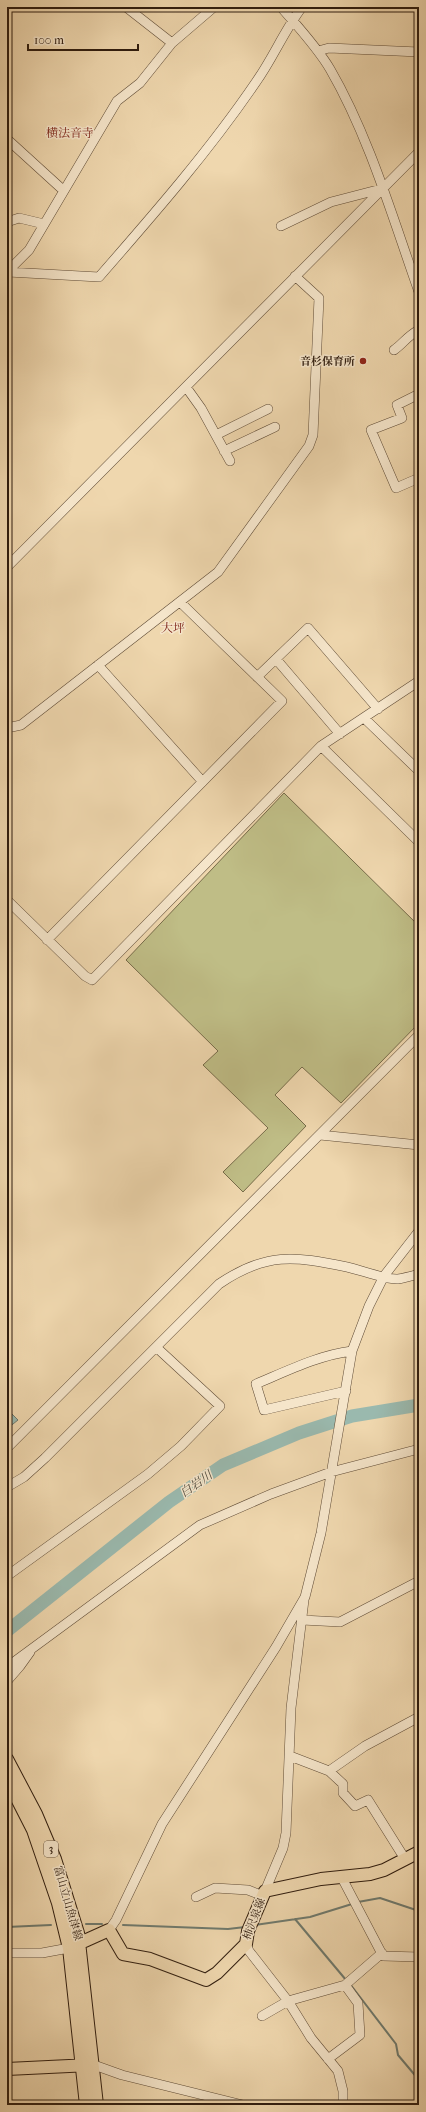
<svg xmlns="http://www.w3.org/2000/svg" width="426" height="2112" font-family="'IM FELL French Canon','Noto Serif JP',serif">
<style>
.green{fill:#bfbd86;stroke:#776c4a}
.water{fill:#9ab9ae;stroke:#6f7a6e}
.lines{fill:none;stroke-linecap:round;stroke-linejoin:round}
.stream{stroke:#6f7a6e;stroke-width:2}
.river{stroke:#9ab9ae;stroke-width:13}
.minor-casing{stroke:#5f4b36;stroke-width:10}
.major-casing{stroke:#2f1c0e;stroke-width:14}
.minor{stroke:#f5e5ca;stroke-width:9}
.major{stroke:#efd7ae;stroke-width:12}
.poi-dot{fill:#8f2418;stroke:#f5e5ca;stroke-width:1.5}
.labels{text-anchor:middle;dominant-baseline:central;stroke-width:3;stroke-linejoin:round;paint-order:stroke}
.shield{fill:#f5e5ca;stroke:#6a5846;stroke-width:1}
.shield-label{font-size:10px;font-weight:bold;fill:#2f1c0e}
.poi-label{font-size:11px;font-weight:bold;fill:#2f1c0e;stroke:#f5e5ca;text-anchor:end}
.street-label{font-size:11px;fill:#2f1c0e;stroke:#f5e5ca}
.neighbourhood-label{font-size:12px;fill:#7a1f14;stroke:#f5e5ca}
.water-label{font-size:12px;font-style:italic;fill:#4f4b3e;stroke:#f5e5ca}
</style>
<rect width="100%" height="100%" fill="#efd7ae"/>
<filter id="stains"><feTurbulence type="fractalNoise" baseFrequency=".005" numOctaves="4"/><feColorMatrix values="0 0 0 0 .2 0 0 0 0 .09 0 0 0 0 .02 0 0 0 .5 -.17"/></filter>
<radialGradient id="worn" r=".72"><stop offset=".6" stop-color="#630" stop-opacity="0"/><stop offset="1" stop-color="#630" stop-opacity=".3"/></radialGradient>
<path class="green" d="M284,793L419,926V1023L341,1103L302,1067L275,1095L306,1126L243,1192L223,1172L268,1128L203,1065L218,1051L126,960Z"/>
<path class="water" d="M7,1409L18,1420L8,1428L7,1427Z"/>
<g class="lines">
<path class="stream" d="M358,1902L380,1898L419,1911
M295,1919L346,1980
M86,1924H102
M123,1925L228,1929L245,1927
M255,1925L310,1917L352,1904
M7,1927L51,1925
M350,1984L396,2044L398,2055L419,2080"/>
<path class="river" d="M7,1631L169,1502L223,1465L299,1433L352,1416L419,1405"/>
<defs>
<path id="minor" d="M126,7L172,43
M281,7C298,27 317,47 330,69C369,136 393,219 419,292
M318,51L329,48L419,52
M7,139L63,190
M7,222L19,218L44,224
M281,226L331,202L381,189
M7,272L29,250L117,101L140,83L172,43L214,7
M8,272L99,277C154,214 209,151 256,82C273,58 284,31 302,7
M394,350C403,344 408,335 419,330
M186,387L201,408L230,461
M419,394L397,405L402,418L371,430L396,488L419,478
M216,435L268,409
M224,451L275,427
M7,567L419,152
M276,659L340,734
M98,665L202,781
M257,677L308,628L378,709
M364,718L419,771
M7,728L21,725L218,572L309,446L313,435L319,298L295,276
M321,746L419,842
M7,900L85,976L92,980L321,746L419,681
M47,940L282,701L180,602
M320,1135L419,1145
M346,1391L264,1410L256,1384C287,1371 319,1355 352,1351
M7,1448L419,1035
M7,1487L24,1477L45,1458L219,1284C266,1252 294,1256 347,1267C361,1270 386,1280 398,1279C405,1278 412,1276 419,1274
M7,1576L148,1474L181,1446L220,1406L156,1347
M302,1620L340,1622L419,1581
M7,1667L200,1525L271,1494L331,1472L419,1449
M7,1681L20,1666L30,1652
M290,1756L329,1771L365,1746L419,1717
M329,1771L343,1784V1793L355,1806L368,1800L405,1859
M342,1878L383,1956L419,1957
M265,1891L283,1848L286,1833L291,1708L304,1600
M196,1897L215,1888L248,1890L263,1896
M109,1930L116,1920L162,1824L276,1647L305,1597L321,1533L352,1351L369,1306L384,1276L419,1231
M246,1944L249,1951L288,2001L311,2038L338,2071L343,2091V2105
M7,1953H42L69,1948
M262,2016L288,2001L345,1985L382,1953
M328,2059L360,2035L358,2003L345,1985
M94,2065L122,2075L243,2105"/>
<path id="major" d="M7,1759L36,1814L55,1859L78,1933L97,2105
M7,1779L33,1830L58,1903L69,1948L86,2105
M69,1948L109,1930L123,1954L150,1959L206,1980L217,1973L246,1944L248,1931L265,1891L321,1879L370,1874L384,1870L419,1852
M7,2069L90,2065"/>
</defs>
<use href="#minor" class="minor-casing"/>
<use href="#major" class="major-casing"/>
<use href="#minor" class="minor"/>
<use href="#major" class="major"/>
</g>
<circle class="poi-dot" cx="363" cy="361" r="4"/>
<g class="labels">
<rect class="shield" x="44" y="1841" width="14" height="16" rx="3"/>
<g class="shield-label">
<text x="51" y="1849">3</text>
</g>
<g class="poi-label">
<text x="355" y="361">音杉保育所</text>
</g>
<g class="street-label">
<text transform="translate(68 1903) rotate(74)">富山立山魚津線</text>
<text transform="translate(254 1919) rotate(-69)">柿沢泉線</text>
</g>
<g class="neighbourhood-label">
<text x="70" y="133">横法音寺</text>
<text x="173" y="628">大坪</text>
</g>
<g class="water-label">
<text transform="translate(196 1484) rotate(-35)">白岩川</text>
</g>
</g>
<rect width="426" height="2112" fill="none" stroke="#efd7ae" stroke-width="24"/>
<rect x="8" y="8" width="410" height="2096" fill="none" stroke="#2f1c0e" stroke-width="2"/>
<rect x="12" y="12" width="402" height="2088" fill="none" stroke="#2f1c0e"/>
<path d="M28 44v6h110v-6" fill="none" stroke="#2f1c0e" stroke-width="2"/>
<text x="34" y="44" font-size="12" fill="#2f1c0e" stroke="#f5e5ca" stroke-width="3" paint-order="stroke">100 m</text>
<rect width="100%" height="100%" filter="url(#stains)"/>
<rect width="100%" height="100%" fill="url(#worn)"/>
</svg>
